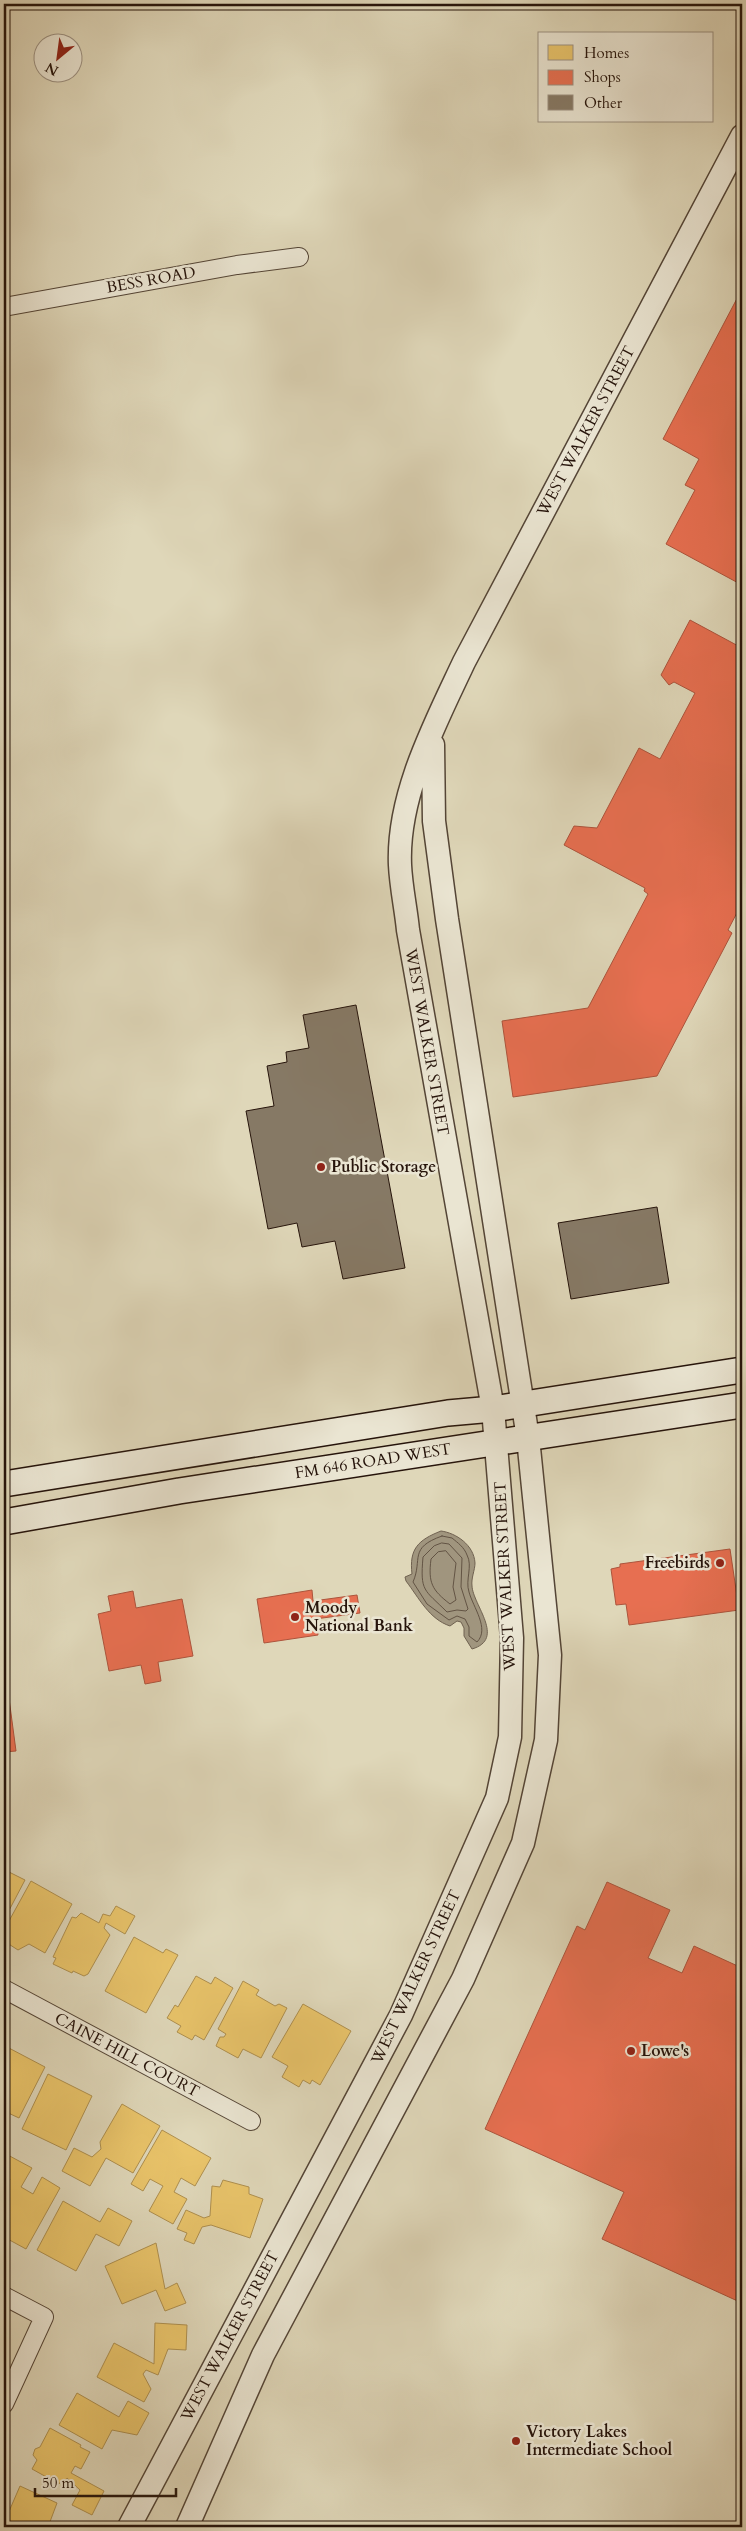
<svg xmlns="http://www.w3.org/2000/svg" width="746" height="2531" font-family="Cardo,serif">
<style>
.water{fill:#a0957e;stroke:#6f6150}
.homes{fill:#e9c46a;stroke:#ae8f4e}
.shops{fill:#e76f51;stroke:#ad543c}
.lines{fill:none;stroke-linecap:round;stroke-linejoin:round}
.shore{stroke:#635444;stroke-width:1}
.building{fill:#867965;stroke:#26140b}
.minor-casing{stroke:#544536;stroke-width:20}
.tertiary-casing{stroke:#544536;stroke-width:25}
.secondary-casing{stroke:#26140b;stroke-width:28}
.minor{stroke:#eae5d2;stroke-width:18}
.tertiary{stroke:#eae5d2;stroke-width:22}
.secondary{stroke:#eae5d2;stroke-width:25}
.poi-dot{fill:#8f2418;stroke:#eae5d2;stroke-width:2}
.labels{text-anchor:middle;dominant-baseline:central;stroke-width:5;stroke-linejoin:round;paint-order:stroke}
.street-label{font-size:16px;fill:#26140b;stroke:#eae5d2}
.poi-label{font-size:16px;font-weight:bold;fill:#26140b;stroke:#eae5d2;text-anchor:start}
</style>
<rect width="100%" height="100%" fill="#dfd7b9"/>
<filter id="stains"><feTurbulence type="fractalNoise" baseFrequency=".004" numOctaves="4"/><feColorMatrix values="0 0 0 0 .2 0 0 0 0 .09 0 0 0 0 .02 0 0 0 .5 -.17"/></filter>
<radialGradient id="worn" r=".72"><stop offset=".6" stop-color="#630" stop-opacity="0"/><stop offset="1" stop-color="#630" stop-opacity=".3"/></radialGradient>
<path class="water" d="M441,1531C456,1533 474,1545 475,1563C475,1570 471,1578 472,1586C473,1605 506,1639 472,1649L464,1636V1628L461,1622L457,1621L450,1626C429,1619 419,1598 406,1581L405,1577L412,1574C409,1549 418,1540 441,1531Z"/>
<path class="homes" d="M7,1871L25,1880L4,1920V1874Z
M31,1881L72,1904L45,1953L29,1944L18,1950L4,1941V1930Z
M116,1906L135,1916L125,1934L106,1923L104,1928L110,1935L88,1974L84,1976L73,1971L72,1973L53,1964L56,1958L53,1957L72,1917L76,1918L81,1913L99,1923L103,1914L110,1916Z
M134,1937L163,1953L166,1949L178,1955L146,2013L105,1991Z
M196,1976L211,1984L215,1977L233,1988L204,2040L195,2035L192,2040L177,2032L181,2026L167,2018L175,2005L178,2007Z
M243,1981L259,1990L256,1995L275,2006L279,2004L287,2008L261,2058L243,2049L238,2058L216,2046L220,2037H224L226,2034L218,2029Z
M303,2004L351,2031L320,2085L312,2080L310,2084L303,2080L299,2087L282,2077L288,2066L272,2057Z
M7,2047L45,2067L19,2118L4,2111V2053Z
M48,2074L92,2096L66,2150L22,2129Z
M122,2104L160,2126L133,2173L106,2158L90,2186L62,2171L74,2148L92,2157L101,2149L100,2142Z
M162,2130L211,2158L195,2186L181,2178L174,2192L187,2199L173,2224L149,2211L163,2186L150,2179L143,2191L131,2184Z
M6,2154L32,2168L21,2187L33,2194L42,2177L60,2188L26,2249L4,2237V2191L10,2179L4,2175V2158Z
M223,2180L249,2187V2194L263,2199L250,2238L211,2225L202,2227L194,2244L184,2240L187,2233L177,2229L186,2210L204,2218L210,2216L212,2186L220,2187Z
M63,2201L100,2222L108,2208L132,2221L119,2246L96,2234L76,2271L37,2250Z
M156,2243L165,2289L177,2283L186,2303L165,2311L156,2290L122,2304L105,2266Z
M155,2323L187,2325L186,2350L168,2349L158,2375L146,2370L143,2374L151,2389L144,2402L97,2377L114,2343L154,2364Z
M77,2393L119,2417L128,2401L149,2413L137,2435L112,2430L102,2449L59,2425Z
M50,2428L81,2445L80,2447L90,2452L81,2469L75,2466L71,2473L104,2491L92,2515L72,2505L80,2490L67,2478L64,2484L61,2481L59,2484L32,2469L37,2460L33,2455L35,2449L40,2447Z
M20,2486L57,2503L48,2527H13L4,2523Z"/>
<path class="shops" d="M742,289V585L666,544L695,490L685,485L699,459L663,439Z
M690,620L742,648V903L728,930L732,933L657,1076L513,1097L502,1021L588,1008L648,894L644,891L645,888L564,845L574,826L597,828L639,748L660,759L695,693L674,682L669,685L661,675Z
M730,1549L739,1610L629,1625L626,1604L616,1605L611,1569L620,1567V1564Z
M312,1590L313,1601L357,1595L360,1613L315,1619L318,1635L264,1643L257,1599Z
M133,1591L136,1608L182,1599L193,1656L158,1662L161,1681L145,1684L141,1665L109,1671L98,1614L111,1611L108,1596Z
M4,1661L16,1751L4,1752Z
M607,1882L670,1910L648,1958L682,1973L694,1946L742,1968V2303L602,2239L624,2192L485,2129L577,1926L585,1930Z"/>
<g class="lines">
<path class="shore" d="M442,1536L452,1538C458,1543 464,1547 467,1555C473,1566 465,1580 469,1592C473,1607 490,1629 477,1642L469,1636V1627L465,1619L457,1616L449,1620L427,1604L413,1582C423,1559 408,1548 442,1536Z
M442,1543L449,1544L462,1558L461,1587L468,1609L466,1611L457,1610L447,1612C424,1589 420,1592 423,1557L434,1546Z
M446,1551L456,1563L453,1587L456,1600L450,1604C432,1590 428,1583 431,1559L438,1552Z"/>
</g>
<path class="building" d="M356,1005L405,1268L343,1279L335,1241L302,1247L297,1223L268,1229L246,1111L274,1106L267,1066L287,1062L286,1052L309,1048L303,1015Z
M657,1207L669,1283L571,1299L558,1223Z"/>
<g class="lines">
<defs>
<path id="minor" d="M4,307L237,265L299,257
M4,1989L251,2121
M4,2296L44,2317L4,2404"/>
<path id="tertiary" d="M129,2527L401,2015L497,1798L510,1737L512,1638L493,1409L408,930C406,909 401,887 400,865C397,795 435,724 464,662L742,136
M187,2527L263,2355L463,1979L523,1843L546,1740L550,1655L528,1438L447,919L434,821L433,745"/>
<path id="secondary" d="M4,1484L448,1413L493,1409L742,1370
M4,1522L179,1491L742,1405"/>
</defs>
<use href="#minor" class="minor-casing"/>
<use href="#tertiary" class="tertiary-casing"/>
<use href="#secondary" class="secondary-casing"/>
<use href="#minor" class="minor"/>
<use href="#tertiary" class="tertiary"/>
<use href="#secondary" class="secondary"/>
</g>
<g class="poi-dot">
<circle cx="321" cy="1167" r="5"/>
<circle cx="720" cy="1563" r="5"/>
<circle cx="295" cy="1617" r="5"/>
<circle cx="631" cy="2051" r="5"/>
<circle cx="516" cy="2441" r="5"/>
</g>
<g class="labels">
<g class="street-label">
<text transform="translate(151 280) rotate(-10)">BESS ROAD</text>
<text transform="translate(586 431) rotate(-62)">WEST WALKER STREET</text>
<text transform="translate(427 1042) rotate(80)">WEST WALKER STREET</text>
<text transform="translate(373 1461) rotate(-9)">FM 646 ROAD WEST</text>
<text transform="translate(505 1576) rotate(-93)">WEST WALKER STREET</text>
<text transform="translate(416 1977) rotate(-65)">WEST WALKER STREET</text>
<text transform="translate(127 2055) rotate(28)">CAINE HILL COURT</text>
<text transform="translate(230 2336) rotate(-62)">WEST WALKER STREET</text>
</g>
<g class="poi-label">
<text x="331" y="1167">Public Storage</text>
<text x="710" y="1563" text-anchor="end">Freebirds</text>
<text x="305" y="1608">Moody<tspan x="305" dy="18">National Bank</tspan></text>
<text x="641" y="2051">Lowe's</text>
<text x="526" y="2432">Victory Lakes<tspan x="526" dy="18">Intermediate School</tspan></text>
</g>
</g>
<rect width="746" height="2531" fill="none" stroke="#dfd7b9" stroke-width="20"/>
<rect x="5" y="5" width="736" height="2521" fill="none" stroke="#26140b" stroke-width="2.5"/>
<rect x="10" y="10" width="726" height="2511" fill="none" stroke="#26140b"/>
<rect x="538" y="32" width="175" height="90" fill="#eae5d2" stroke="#9c9182"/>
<rect x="548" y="45" width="25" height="15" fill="#e9c46a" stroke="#9c9182"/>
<text x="584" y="58" font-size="15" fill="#26140b">Homes</text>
<rect x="548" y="70" width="25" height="15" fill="#e76f51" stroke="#9c9182"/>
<text x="584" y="82" font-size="15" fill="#26140b">Shops</text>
<rect x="548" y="95" width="25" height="15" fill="#867965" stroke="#9c9182"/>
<text x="584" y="108" font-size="15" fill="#26140b">Other</text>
<g transform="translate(58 58) rotate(209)"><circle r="24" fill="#eae5d2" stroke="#9c9182"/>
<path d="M0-4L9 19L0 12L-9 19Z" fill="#8f2418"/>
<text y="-8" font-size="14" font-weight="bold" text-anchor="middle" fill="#26140b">N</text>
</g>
<path d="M35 2488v8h141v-8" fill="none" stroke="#26140b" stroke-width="2.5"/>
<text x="42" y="2488" font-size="15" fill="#26140b" stroke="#eae5d2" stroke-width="4" paint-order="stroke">50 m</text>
<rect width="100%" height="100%" filter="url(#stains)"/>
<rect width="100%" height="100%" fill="url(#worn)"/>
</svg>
